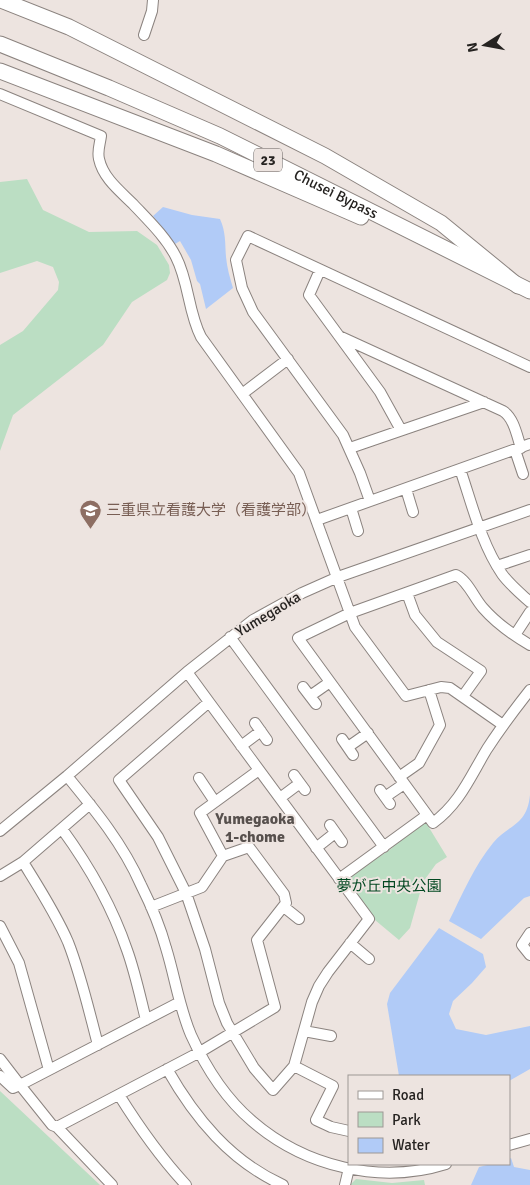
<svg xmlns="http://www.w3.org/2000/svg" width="530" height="1185" font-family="Signika,'Noto Sans JP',sans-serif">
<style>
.green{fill:#bbdec3}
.water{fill:#b1cbf7}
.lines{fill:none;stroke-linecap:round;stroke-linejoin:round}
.minor-casing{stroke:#8b837f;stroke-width:12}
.highway-casing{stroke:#8b837f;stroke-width:17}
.minor{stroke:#fff;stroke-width:10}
.highway{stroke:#fff;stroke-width:15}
.labels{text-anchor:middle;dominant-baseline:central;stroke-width:4;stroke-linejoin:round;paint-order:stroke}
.shield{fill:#ede4e0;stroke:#625d5a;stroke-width:1}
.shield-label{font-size:14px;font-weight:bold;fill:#262321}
.street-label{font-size:15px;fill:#262321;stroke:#ede4e0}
.education-label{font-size:15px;fill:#785e54;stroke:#ede4e0;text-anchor:start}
.park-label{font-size:15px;fill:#024821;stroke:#ede4e0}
.neighbourhood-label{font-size:16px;font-weight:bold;fill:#57504d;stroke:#ede4e0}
</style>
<rect width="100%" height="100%" fill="#ede4e0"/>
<path class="green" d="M27,179L43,210L89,232L137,231L157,245L169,265L170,273L167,280L132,302L103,345L13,415L0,451V345L23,331L58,290L59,282L53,267L37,261L0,273V182Z
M425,821L447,857L436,864L423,882L410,928L399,940L375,920L345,880L374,858L382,855L392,848L396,841Z
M0,1091L99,1184L100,1185H0Z
M356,1179L392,1183L424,1180L425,1185H350Z"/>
<path class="water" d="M163,207L192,215L220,219C226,232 225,244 226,257C227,268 230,278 233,288L206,309L200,284L197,281L191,260L180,241L175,244L153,216Z
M530,795V896L524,898L481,939L449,921C462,895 474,866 493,843C509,824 527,826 530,795Z
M439,928L483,954L486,967L472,983L453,1001L449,1014L456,1029L486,1035L530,1026V1069L509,1081V1076H399L387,1004L390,993Z
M511,1158L514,1167L530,1170V1185H471L479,1167L491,1164H509V1159Z"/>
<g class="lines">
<defs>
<path id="minor" d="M144,35L152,11L153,0
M0,94L101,136C100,144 97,151 99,159C103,178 120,191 133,204C148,220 166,237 176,257C189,282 188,312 201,337L299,473L355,627L406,696L441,687L450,688L503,725
M320,270L309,295L339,336
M242,394L288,359
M401,430L380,392L339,336L503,411C514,418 517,436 521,448
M350,448L484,402
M515,450L523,474
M460,469C472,504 481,543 502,574C510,585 520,593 530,602
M406,489L413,512
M370,501L360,473L343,435L253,312L242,288L236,260L248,236L530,367
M351,508L358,531
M317,520L530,444
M497,566L530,555
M407,593L415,615L437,642L481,671L463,696
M515,635L530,612
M230,637L384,847
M530,645C513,635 496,623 483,608C474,598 468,581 456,575L350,613L298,638L433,823C460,803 470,777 487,749C500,729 515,709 530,690
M187,672L209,702L369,919L328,972L319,986L312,1002L294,1066L273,1090L254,1068L227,1023L219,1003L205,949L186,893L158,837L119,780L209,702
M303,687L316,704
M310,696L330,682
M255,723L267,740
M342,739L353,755
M241,746L261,731
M348,747L368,733
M294,775L305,790
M67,776C95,810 123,844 141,885C151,905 160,926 166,948C175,977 179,1007 191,1035C205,1066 225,1098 252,1121C304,1166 379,1185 446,1164
M399,777L419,763L440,725L429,690
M199,778L215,802
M380,790L390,804
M385,797L404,784
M280,798L300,783
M330,825L342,842
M62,829C89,866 112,906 127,950C135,972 140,996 146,1020
M0,831L67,776L187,672L253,620L302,593L338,577L530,510
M316,848L335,833
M23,862C39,888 56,914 68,942C81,975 89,1011 98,1045
M0,876L23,862L90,804
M339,879L427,815
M151,907L202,887L223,856L200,813L259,770
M284,907L299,919
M0,926L19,963L49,1070
M530,933L522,945L530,955
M350,943L369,959
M304,1031L331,1036
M0,1059L20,1085L180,1002
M294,1066L333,1086L316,1120L331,1127L349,1131
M167,1069C195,1118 230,1161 283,1185
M0,1076L13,1088L20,1085L52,1125L57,1127
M119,1095C139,1127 160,1157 186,1185
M509,1145L530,1139
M112,1185L57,1127L200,1052L275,1007L257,940L286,903L284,894L249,847L223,856
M345,1185L349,1168"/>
<g id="highway">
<path d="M1,0L69,27L325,156L441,223L518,286"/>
<path id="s1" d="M0,44L109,88L220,136L530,291"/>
<path d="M0,71L216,154L361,217"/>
</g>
</defs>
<use href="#minor" class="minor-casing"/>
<use href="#highway" class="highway-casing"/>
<use href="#minor" class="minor"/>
<use href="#highway" class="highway"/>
</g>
<defs>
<symbol id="university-pin" viewBox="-11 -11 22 30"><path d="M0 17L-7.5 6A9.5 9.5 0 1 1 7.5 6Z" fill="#8d6e63" stroke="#ede4e0"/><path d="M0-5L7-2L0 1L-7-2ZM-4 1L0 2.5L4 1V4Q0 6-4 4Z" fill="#fff"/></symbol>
</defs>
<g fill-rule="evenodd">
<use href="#university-pin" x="78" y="498" width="25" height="34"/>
</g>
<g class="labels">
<rect class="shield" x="254" y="148.5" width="28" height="23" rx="4"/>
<g class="shield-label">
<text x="268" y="160">23</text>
</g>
<g class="street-label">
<text stroke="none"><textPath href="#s1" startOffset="368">Chusei Bypass</textPath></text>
<text transform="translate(268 614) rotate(-31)">Yumegaoka</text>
</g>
<g class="education-label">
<text x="106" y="510">三重県立看護大学（看護学部）</text>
</g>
<g class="park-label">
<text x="389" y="886">夢が丘中央公園</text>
</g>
<g class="neighbourhood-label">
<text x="255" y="819">Yumegaoka<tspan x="255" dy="18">1-chome</tspan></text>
</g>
</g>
<rect x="348" y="1075" width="162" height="90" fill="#ede4e0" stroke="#9d9794"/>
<rect x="358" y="1091" width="25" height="8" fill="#ffffff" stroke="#9d9794"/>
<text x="392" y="1100" font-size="15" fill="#262321">Road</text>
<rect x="358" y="1112" width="25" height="15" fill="#bbdec3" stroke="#9d9794"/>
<text x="392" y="1125" font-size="15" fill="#262321">Park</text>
<rect x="358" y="1138" width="25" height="15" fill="#b1cbf7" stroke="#9d9794"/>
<text x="392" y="1150" font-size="15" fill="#262321">Water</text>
<g transform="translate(485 45) rotate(259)" stroke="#ede4e0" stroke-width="4" paint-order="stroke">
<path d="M0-4L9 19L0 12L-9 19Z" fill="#262321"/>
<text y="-8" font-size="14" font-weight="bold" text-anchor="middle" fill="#262321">N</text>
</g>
</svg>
